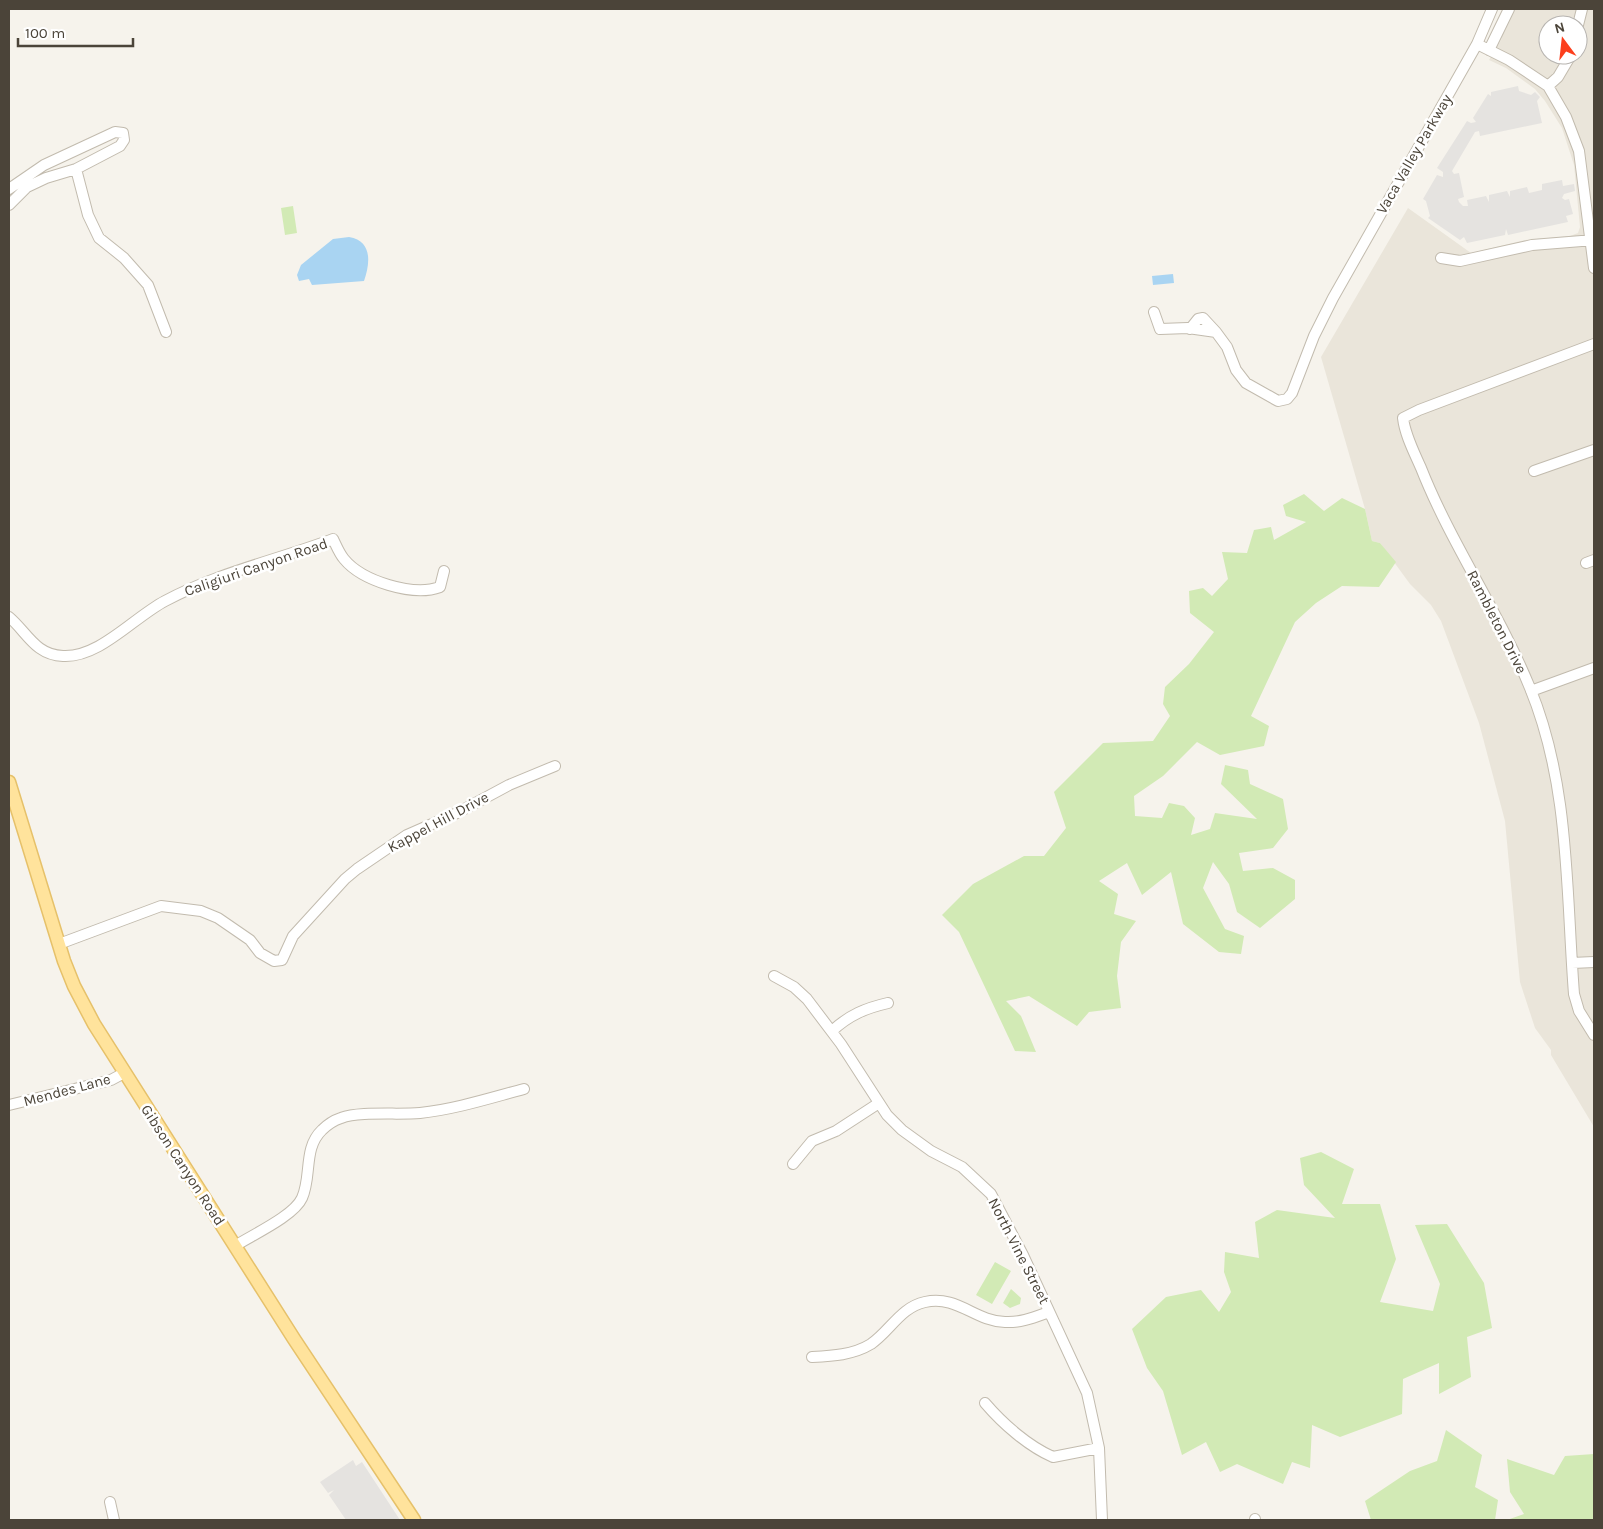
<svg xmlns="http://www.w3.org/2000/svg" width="1603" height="1529" font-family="Karla,sans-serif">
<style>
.residential{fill:#eae5da;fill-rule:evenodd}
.green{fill:#d2eab5}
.parking{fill:#e5e3e0}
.water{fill:#a9d4f2}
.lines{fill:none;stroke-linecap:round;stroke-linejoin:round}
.minor-casing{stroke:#c2bbae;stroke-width:12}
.major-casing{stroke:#e6c16a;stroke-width:15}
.minor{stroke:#fff;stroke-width:10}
.major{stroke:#ffe39c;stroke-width:12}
.labels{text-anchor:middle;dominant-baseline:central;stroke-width:5;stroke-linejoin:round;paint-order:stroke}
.street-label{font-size:15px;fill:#4b4439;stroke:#fff}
</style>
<rect width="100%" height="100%" fill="#f6f3ec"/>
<path class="residential" d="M1515,9H1594V1127L1551,1055V1050L1535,1028L1520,982L1505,821L1479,723L1441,621L1431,605L1410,584L1380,543L1372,541L1365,509L1321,357L1408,208L1471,253L1525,240L1570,236L1578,233L1580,227L1574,165L1562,128L1545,101L1535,89L1506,68L1489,60L1501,40L1503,33ZM1548,25H1578V55H1548Z"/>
<path class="green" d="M293,206L297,233L285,235L281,208Z
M1304,494L1324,511L1342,498L1365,509L1372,541L1380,543L1396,562L1379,587L1342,586L1316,603L1295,622L1251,716L1269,726L1264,746L1220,755L1197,742L1163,776L1134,796L1135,816L1162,818L1169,803L1184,806L1195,818L1191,835L1210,829L1215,813L1257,819L1221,784L1225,765L1248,770L1250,784L1283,799L1288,829L1273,848L1239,853L1243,871L1273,868L1295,880V899L1260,928L1237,912L1229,884L1213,862L1203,888L1225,929L1244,936L1241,954L1219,952L1183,924L1171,872L1142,895L1127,863L1099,881L1118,894L1114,914L1136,921L1121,942L1117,976L1121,1008L1089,1012L1077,1026L1029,996L1006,1001L1021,1016L1036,1052L1015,1051L959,932L942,915L973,884L1024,856H1044L1066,828L1054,792L1103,743L1153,741L1170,716L1163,704L1165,687L1189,664L1214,632L1190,613L1189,591L1203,588L1212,596L1228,579L1222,552L1247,553L1254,530L1271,527L1274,540L1306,522L1286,516L1283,505Z
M1321,1152L1354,1169L1342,1204H1380L1396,1259L1380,1302L1433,1311L1440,1284L1415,1225L1447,1224L1484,1283L1492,1328L1467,1337L1471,1377L1439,1394V1363L1403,1379L1402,1414L1340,1437L1312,1425L1310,1468L1292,1462L1283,1484L1237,1464L1220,1472L1206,1442L1182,1455L1163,1391L1147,1368L1132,1329L1166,1297L1201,1290L1219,1312L1231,1292L1224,1272L1225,1252L1259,1258L1255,1222L1277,1210L1335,1218L1304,1185L1300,1158Z
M995,1262L1011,1271L992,1304L976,1295Z
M1011,1289L1021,1298L1020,1304L1010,1308L1003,1303Z
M1446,1430L1482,1455L1475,1487L1498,1500L1495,1520H1371L1365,1501L1410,1471L1437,1461Z
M1594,1454V1520H1507L1524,1514L1510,1492L1507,1459L1554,1475L1565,1456Z"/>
<path class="parking" d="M1518,86L1519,91L1531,95L1535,92L1540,97L1537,101L1542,123L1480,136L1479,131L1475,132L1452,171L1454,174L1459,173L1464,197L1458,199L1459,202L1463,206H1468L1467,200L1486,196L1489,202V195L1507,191L1510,197V191L1527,187L1529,193L1542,190V184L1562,180L1563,186L1574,184L1575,191L1564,194L1562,198L1565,200L1569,199L1573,214L1566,216L1568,222L1508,235L1506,229L1505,235L1467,243L1464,237L1460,240L1428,218L1430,216L1426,201L1423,199L1437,175L1443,177V172L1437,168L1467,121L1471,123L1476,122L1473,118L1488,94L1491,96V92Z
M353,1460L356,1466L362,1462L400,1520H346L329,1495L334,1490L328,1493L320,1482Z"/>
<path class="water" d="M349,237C373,241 370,264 364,281L312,285L309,279L299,281L297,275L301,265L333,239Z
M1173,274L1174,283L1153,285L1152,276Z"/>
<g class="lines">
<defs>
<path id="minor" d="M1578,25L1582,9
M1477,44L1509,60L1548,86L1566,117L1579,151L1594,268
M1489,50L1509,9
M1548,86L1558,77L1571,55
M76,169L88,215L99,238L124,258L148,285L166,332
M9,189L44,165L115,132L123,133L124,140L120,146L76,169L46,178L27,187L9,205
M1441,258L1460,261L1532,245L1594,240
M1154,312L1160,329L1188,328L1216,332L1227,347L1236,370L1246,383L1278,401L1287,399L1292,393L1314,336L1333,298L1477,44L1492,9
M1190,329L1198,319L1203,318L1216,332
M1594,344L1419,410L1403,418C1405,435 1414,452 1421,468C1451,544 1499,612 1530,688C1570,785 1566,891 1574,994L1579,1011L1594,1035
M1534,471L1594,450
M1586,563L1594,560
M9,617C27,632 35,655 63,656C99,658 133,618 165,601C217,573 277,560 333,539C336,545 339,553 344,559C362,581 413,597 440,587L444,571
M1531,691L1594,668
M59,944L161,906L201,911L218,918L250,940L260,953L274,961L282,960L293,936L345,879L357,869L407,835L457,813L509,785L555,766
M1572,963L1594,962
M774,976L794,987L807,999L841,1044L887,1115L902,1130L931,1151L962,1167L991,1194L1023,1255L1087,1393L1099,1448L1102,1520
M832,1031C849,1015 866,1008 888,1003
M9,1105L111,1080L124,1073
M793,1164L812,1141L836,1131L879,1103
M235,1246C252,1235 294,1216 302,1198C312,1176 303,1148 322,1130C327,1125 335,1120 341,1118C360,1111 398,1115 420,1113C456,1109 490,1098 524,1089
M812,1357C832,1356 853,1355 871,1344C890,1331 901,1307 925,1302C958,1295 974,1321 1005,1322C1021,1323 1035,1317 1049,1312
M985,1403C1003,1424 1028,1446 1053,1457L1099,1448
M110,1502L114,1520
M1255,1520V1519"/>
<path id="major" d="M9,782L64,961L74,986L94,1024L294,1339L414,1520"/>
</defs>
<use href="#minor" class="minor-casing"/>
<use href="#major" class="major-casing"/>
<use href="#minor" class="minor"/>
<use href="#major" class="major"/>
</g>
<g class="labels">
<g class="street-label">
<text transform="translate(1414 154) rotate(-60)">Vaca Valley Parkway</text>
<text transform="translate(256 567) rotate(-19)">Caligiuri Canyon Road</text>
<text transform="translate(1497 622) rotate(63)">Rambleton Drive</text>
<text transform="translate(438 822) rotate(-28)">Kappel Hill Drive</text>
<text transform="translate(67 1090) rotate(-15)">Mendes Lane</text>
<text transform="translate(183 1165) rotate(57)">Gibson Canyon Road</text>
<text transform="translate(1019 1251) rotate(63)">North Vine Street</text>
</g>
</g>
<rect width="1603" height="1529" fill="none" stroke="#4b4439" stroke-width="20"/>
<g transform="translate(1563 40) rotate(345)"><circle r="24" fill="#ffffff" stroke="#b7b4b0"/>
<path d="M0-4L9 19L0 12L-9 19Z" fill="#fc3f1d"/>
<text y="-8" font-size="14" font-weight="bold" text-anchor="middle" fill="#4b4439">N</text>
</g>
<path d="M18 38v8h115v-8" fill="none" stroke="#4b4439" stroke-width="2.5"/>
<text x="25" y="38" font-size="15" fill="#4b4439" stroke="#ffffff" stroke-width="4" paint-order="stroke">100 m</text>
</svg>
